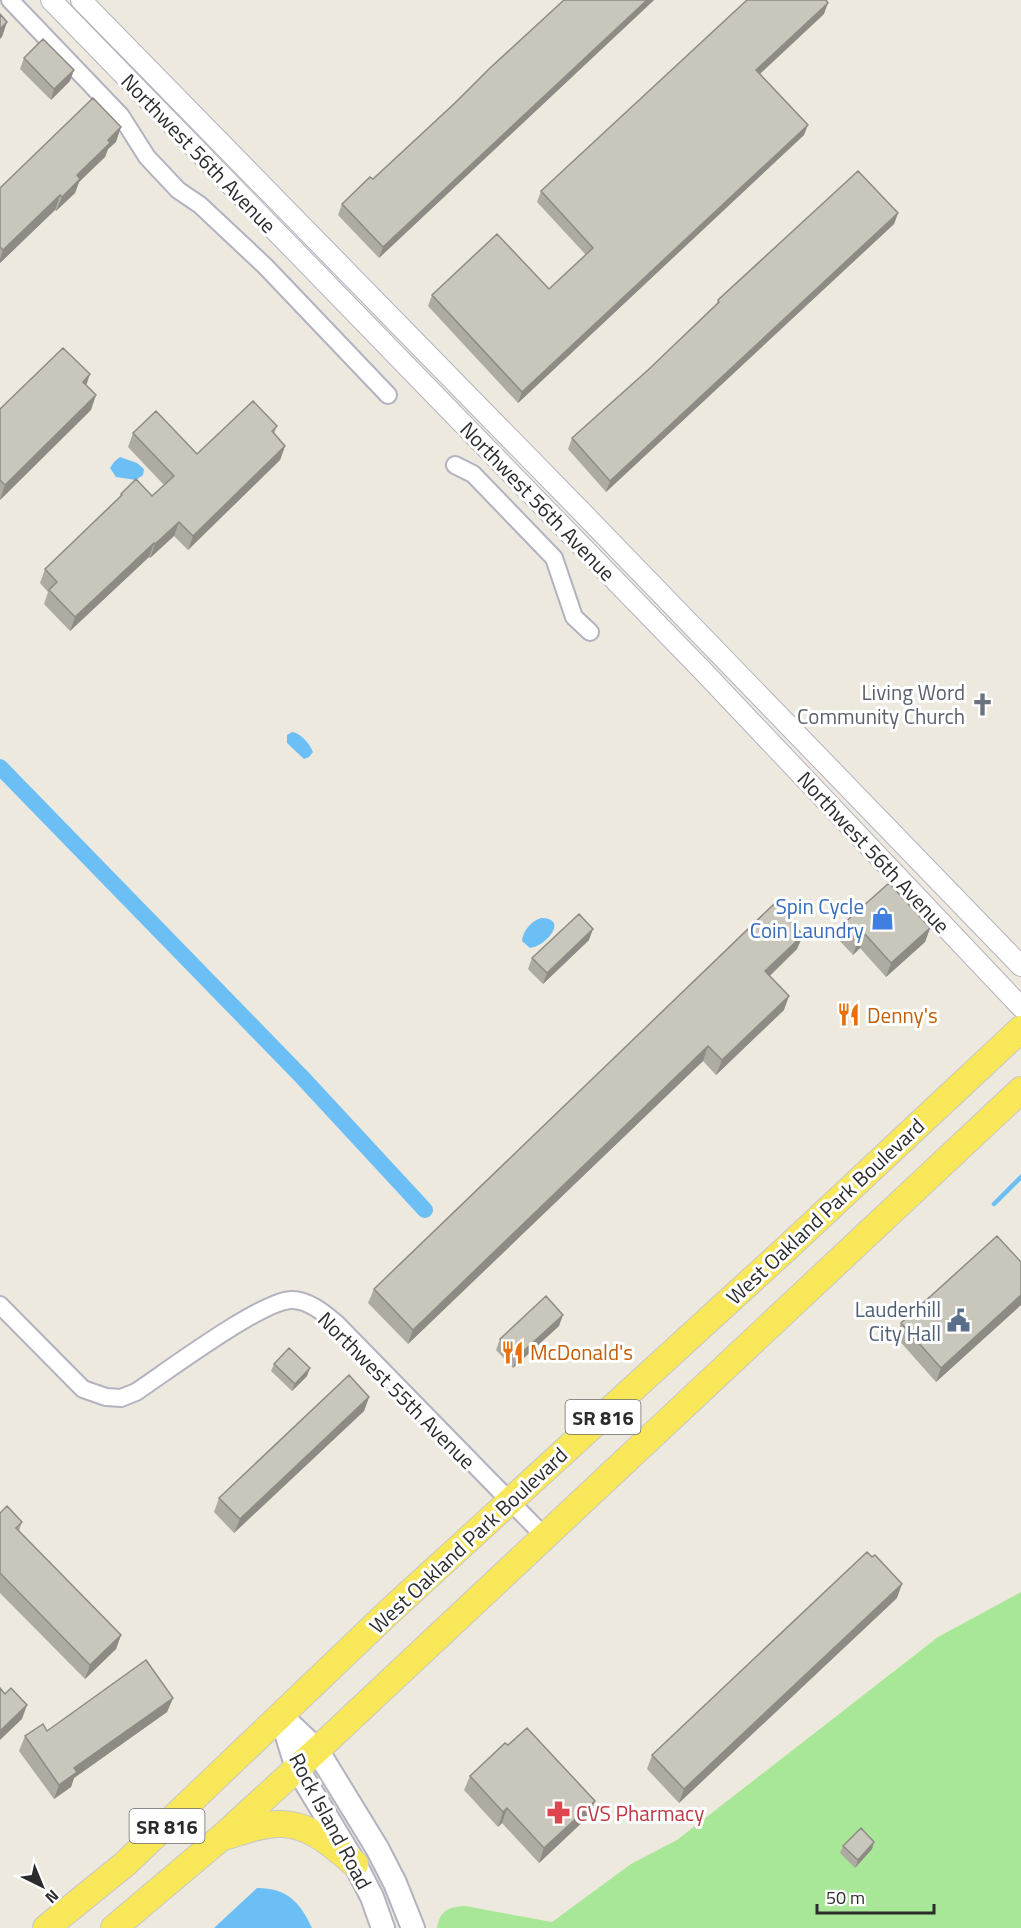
<svg xmlns="http://www.w3.org/2000/svg" width="1021" height="1928" font-family="'Titillium Web',sans-serif">
<style>
.green{fill:#a8e797}
.water{fill:#6cbff5}
.lines{fill:none;stroke-linecap:round;stroke-linejoin:round}
.stream{stroke:#6cbff5;stroke-width:4.5}
.canal{stroke:#6cbff5;stroke-width:16}
.minor-casing{stroke:#b2b2c0;stroke-width:20}
.tertiary-casing{stroke:#b2b2c0;stroke-width:22}
.secondary-casing{stroke:#b2b2c0;stroke-width:26}
.primary-casing{stroke:#c8c8c8;stroke-width:28}
.minor{stroke:#fff;stroke-width:16}
.tertiary{stroke:#fff;stroke-width:20}
.secondary{stroke:#fff;stroke-width:22}
.primary{stroke:#f8e859;stroke-width:26}
.wall{fill:#adaba2}
.shaded-wall{fill:#8d8b84}
.building{fill:#c9c7bc;stroke:#8d8b84;stroke-width:1.5}
.labels{text-anchor:middle;dominant-baseline:central;stroke-width:6;stroke-linejoin:round;paint-order:stroke}
.shield{fill:#fff;stroke:#6b6b6b;stroke-width:1.5}
.shield-label{font-size:20px;font-weight:bold;fill:#2c2c2c}
.street-label{font-size:21px;fill:#2c2c2c;stroke:#fff}
.worship-label{font-size:21px;fill:#5b616d;stroke:#fff;text-anchor:end}
.shop-label{font-size:21px;fill:#366cbe;stroke:#fff;text-anchor:end}
.food-label{font-size:21px;fill:#c56008;stroke:#fff;text-anchor:start}
.service-label{font-size:21px;fill:#4e5e75;stroke:#fff;text-anchor:end}
.health-label{font-size:21px;fill:#be3a42;stroke:#fff;text-anchor:start}
</style>
<rect width="100%" height="100%" fill="#eee9de"/>
<path class="green" d="M1021,1592V1928H437C440,1911 448,1907 465,1906L552,1922L631,1864L677,1840L938,1637Z"/>
<path class="water" d="M120,457L137,463L144,469L143,475L136,480L116,477L110,468L114,462Z
M292,732C301,733 310,744 313,752L309,757L304,759L287,743V735Z
M541,918C569,918 547,946 530,948L522,941C523,931 531,921 541,918Z
M257,1888C287,1888 300,1902 312,1928H214Z"/>
<g class="lines">
<path class="stream" d="M994,1204L1021,1177"/>
<path class="canal" d="M0,767L301,1076L425,1210"/>
<defs>
<path id="minor" d="M10,0L121,116L147,157L178,190L200,205L265,266L388,395
M455,465L473,474L554,558L574,617L590,632
M0,1305L83,1389L106,1397L121,1398L136,1392C166,1372 262,1300 292,1300C309,1300 325,1314 337,1324L545,1537"/>
<path id="tertiary" d="M51,0L703,671L1021,1007
M81,0L581,511L1021,966"/>
<path id="secondary" d="M280,1715L317,1750L377,1848L395,1883L413,1928
M281,1717L297,1768L355,1864L372,1897L383,1928"/>
<path id="primary" d="M227,1836C244,1831 264,1823 282,1824C312,1825 333,1846 355,1864
M46,1928L125,1864L391,1610L788,1247L1021,1029
M114,1928L223,1836L317,1750L1021,1090"/>
</defs>
<use href="#minor" class="minor-casing"/>
<use href="#tertiary" class="tertiary-casing"/>
<use href="#secondary" class="secondary-casing"/>
<use href="#primary" class="primary-casing"/>
<use href="#minor" class="minor"/>
<use href="#tertiary" class="tertiary"/>
<use href="#secondary" class="secondary"/>
<use href="#primary" class="primary"/>
</g>
<path class="wall" d="M564,0H654L379,258L338,215L342,204L373,179Z
M824,14L760,74L804,135L518,403L428,306L432,295L549,289L586,255L537,202L541,191Z
M24,58L70,81L51,100L20,69Z
M116,142L108,149L105,157L79,182L75,193L56,211L55,210L0,263V188Z
M898,213L894,224L606,492L568,449L572,438L648,370L717,304L718,300Z
M86,385L91,410L0,500V409Z
M277,426L274,434L285,446L280,460L188,550L174,536L150,558L149,557L70,631L44,604L48,592L40,583L45,569L120,497L121,494L152,496L164,485L128,447L133,433L197,454Z
M843,924L930,928L925,942L886,977L860,948L853,955L838,939Z
M803,935L797,949L770,976L784,1010L716,1075L703,1061L408,1344L368,1303L374,1289Z
M589,940L543,984L528,969L532,958Z
M1021,1262V1305L936,1382L896,1337L901,1323Z
M559,1326L513,1368L496,1350L500,1339Z
M274,1364L307,1376L292,1391L271,1371Z
M369,1397L364,1411L234,1533L214,1512L219,1498Z
M0,1513L22,1522L19,1531L121,1635L116,1649L85,1679L0,1593Z
M897,1598L679,1803L647,1769L652,1755Z
M173,1698L167,1712L74,1778L71,1787L54,1799L19,1751L25,1736Z
M470,1776L590,1815L539,1863L502,1823L498,1827L464,1790Z
M874,1842L872,1849L855,1868L840,1853L843,1846Z"/>
<path class="shaded-wall" d="M647,0H654L379,258L383,247Z
M828,3L824,14L752,81L756,70Z
M7,22L2,37L0,39V29Z
M74,70L70,81L51,100L54,89Z
M808,125L804,135L518,403L522,392Z
M121,127L116,142L108,149L105,157L79,182L75,193L56,211L62,197L77,175L108,140Z
M60,195L55,210L0,263V259L3,250Z
M898,213L894,224L606,492L610,481Z
M90,374L85,389L83,382Z
M96,395L91,410L0,500L5,485Z
M285,446L280,460L188,550L193,536Z
M179,522L174,536L150,558L155,544Z
M154,543L149,557L70,631L75,617Z
M930,928L925,942L886,977L891,963Z
M593,929L589,940L543,984L547,973Z
M865,934L860,948L853,955L858,940Z
M803,935L797,949L760,985L765,971Z
M789,996L784,1010L716,1075L722,1060Z
M708,1046L703,1061L408,1344L413,1330Z
M1021,1295V1305L936,1382L941,1368Z
M563,1315L559,1326L513,1368L517,1357Z
M310,1368L307,1376L292,1391L295,1384Z
M369,1397L364,1411L234,1533L240,1519Z
M902,1584L897,1598L679,1803L684,1789Z
M121,1635L116,1649L85,1679L90,1665Z
M173,1698L167,1712L74,1778L71,1787L54,1799L59,1785L74,1768Z
M27,1705L22,1719L0,1740V1731Z
M595,1801L590,1815L539,1863L544,1848Z
M507,1808L502,1823L498,1827L503,1812Z
M874,1842L872,1849L855,1868L858,1860Z"/>
<path class="building" d="M564,0H647L383,247L342,204L370,177L373,179L455,103L490,68Z
M747,0H826L828,3L756,70L808,125L522,392L432,295L497,234L549,289L593,248L541,191Z
M0,14L7,22L0,29Z
M43,39L74,70L54,89L24,58Z
M93,98L121,127L108,140L110,143L77,175L80,179L62,197L60,195L3,250L0,247V188Z
M858,171L898,213L610,481L572,438L648,370L719,302L718,300Z
M63,348L90,374L83,382L96,395L5,485L0,480V409Z
M253,401L277,426L272,431L285,446L193,536L179,522L155,544L154,543L75,617L49,590L57,582L45,569L122,495L121,494L136,479L152,496L174,476L133,433L156,411L197,454Z
M889,883L930,928L891,963L865,934L858,940L843,924Z
M774,904L803,935L765,971L789,996L722,1060L708,1046L413,1330L374,1289Z
M579,914L593,929L547,973L532,958Z
M997,1236L1021,1262V1295L941,1368L901,1323Z
M546,1296L563,1315L517,1357L500,1339Z
M289,1348L310,1368L295,1384L274,1364Z
M349,1375L369,1397L240,1519L219,1498Z
M7,1506L22,1522L16,1528L121,1635L90,1665L0,1573V1513Z
M867,1552L872,1557L875,1555L902,1584L684,1789L652,1755Z
M146,1660L173,1698L74,1768L77,1772L59,1785L25,1736L43,1724L47,1731Z
M0,1688L5,1694L11,1688L27,1705L0,1731Z
M527,1728L595,1801L544,1848L507,1808L503,1812L470,1776L505,1743L508,1745Z
M861,1828L874,1842L858,1860L843,1846Z"/>
<defs>
<symbol id="church-bare" viewBox="-9 -9 18 18"><path d="M-1.2-6h2.4v3.5h3.3v2.4h-3.3V6h-2.4V-.1h-3.3v-2.4h3.3Z" fill="#6b7280" stroke="#fff" stroke-width="2.5" paint-order="stroke"/></symbol>
<symbol id="shop-bare" viewBox="-9 -9 18 18"><path d="M-5-2.5h2.3a2.7 3.5 0 0 1 5.4 0H5L5.5 6h-11ZM-1.5-2.5h3a1.5 2.3 0 0 0-3 0Z" fill="#3f7fe0" stroke="#fff" stroke-width="2.5" paint-order="stroke"/></symbol>
<symbol id="restaurant-bare" viewBox="-9 -9 18 18"><path d="M-5-6h1v4h1v-4h1v4h1v-4h1v5L-1.5 .5V6h-2V.5L-5-1ZM5-6V6H3V1.5H1.5Q1.5-4 5-6Z" fill="#e8710a" stroke="#fff" stroke-width="2.5" paint-order="stroke"/></symbol>
<symbol id="civic-bare" viewBox="-9 -9 18 18"><path d="M-.6-6.5H3V-4.5H.6V-3L4-1V1h2V6H-6V1h2V-1L-.6-3ZM-1.2 2.5V6h2.4V2.5Z" fill="#5c6f8a" stroke="#fff" stroke-width="2.5" paint-order="stroke"/></symbol>
<symbol id="pharmacy-bare" viewBox="-9 -9 18 18"><path d="M-2-6h4v4h4v4h-4v4h-4v-4h-4v-4h4Z" fill="#e0444e" stroke="#fff" stroke-width="2.5" paint-order="stroke"/></symbol>
</defs>
<g fill-rule="evenodd">
<use href="#church-bare" x="966" y="688" width="33" height="33"/>
<use href="#shop-bare" x="866" y="902" width="33" height="33"/>
<use href="#restaurant-bare" x="832" y="998" width="33" height="33"/>
<use href="#civic-bare" x="942" y="1304" width="33" height="33"/>
<use href="#restaurant-bare" x="496" y="1336" width="33" height="33"/>
<use href="#pharmacy-bare" x="542" y="1796" width="33" height="33"/>
</g>
<g class="labels">
<g class="shield">
<rect x="565.5" y="1400" width="75" height="34" rx="4.5"/>
<rect x="129.5" y="1809" width="75" height="34" rx="4.5"/>
</g>
<g class="shield-label">
<text x="603" y="1417">SR 816</text>
<text x="167" y="1826">SR 816</text>
</g>
<g class="street-label">
<text transform="translate(199 153) rotate(46)">Northwest 56th Avenue</text>
<text transform="translate(538 501) rotate(46)">Northwest 56th Avenue</text>
<text transform="translate(874 852) rotate(47)">Northwest 56th Avenue</text>
<text transform="translate(825 1211) rotate(-43)">West Oakland Park Boulevard</text>
<text transform="translate(397 1390) rotate(45)">Northwest 55th Avenue</text>
<text transform="translate(468 1540) rotate(-43)">West Oakland Park Boulevard</text>
<text transform="translate(331 1821) rotate(62)">Rock Island Road</text>
</g>
<g class="worship-label">
<text x="965" y="692">Living Word<tspan x="965" dy="24">Community Church</tspan></text>
</g>
<g class="shop-label">
<text x="864" y="906">Spin Cycle<tspan x="864" dy="24">Coin Laundry</tspan></text>
</g>
<g class="food-label">
<text x="867" y="1015">Denny's</text>
<text x="530" y="1352">McDonald's</text>
</g>
<g class="service-label">
<text x="941" y="1309">Lauderhill<tspan x="941" dy="24">City Hall</tspan></text>
</g>
<g class="health-label">
<text x="576" y="1813">CVS Pharmacy</text>
</g>
</g>
<g transform="translate(42 1886) rotate(137)" stroke="#ffffff" stroke-width="4.5" paint-order="stroke">
<path d="M0-4.5L10 22L0 15L-10 22Z" fill="#2c2c2c"/>
<text y="-9" font-size="16" font-weight="bold" text-anchor="middle" fill="#2c2c2c">N</text>
</g>
<path d="M817 1904v9h117v-9" fill="none" stroke="#2c2c2c" stroke-width="3"/>
<text x="826" y="1904" font-size="18" fill="#2c2c2c" stroke="#ffffff" stroke-width="4.5" paint-order="stroke">50 m</text>
</svg>
